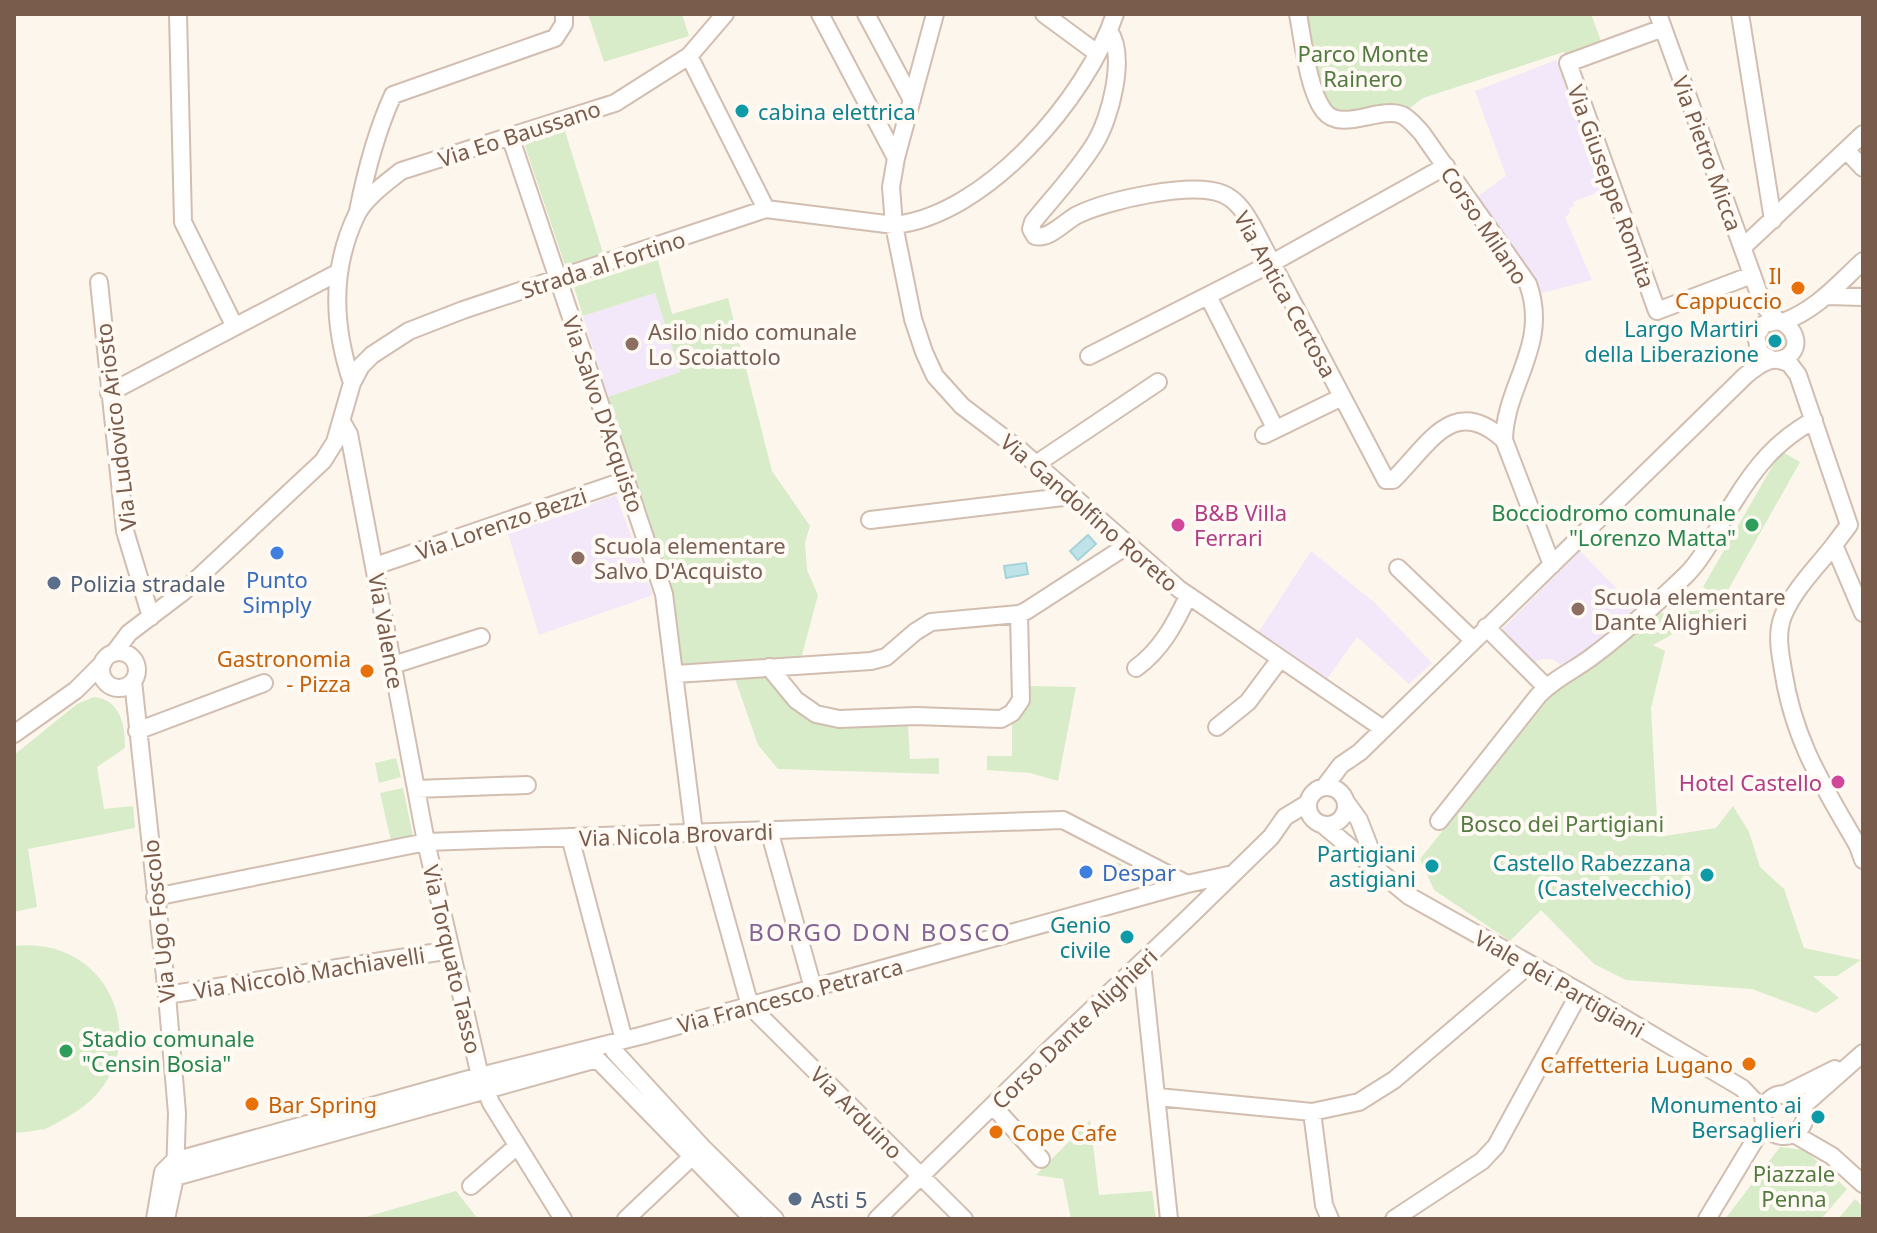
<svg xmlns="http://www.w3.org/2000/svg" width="1877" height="1233" font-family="'Noto Sans',sans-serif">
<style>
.education{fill:#f3e8fa}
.green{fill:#d8ecc9}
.water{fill:#bfe3e8;stroke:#a5d3da;stroke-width:2}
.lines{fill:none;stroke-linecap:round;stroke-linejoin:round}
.minor-casing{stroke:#d1beb0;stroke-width:20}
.minor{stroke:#fff;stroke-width:16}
.culture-dot{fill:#0f9aa8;stroke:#fffaf3;stroke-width:3}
.food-dot{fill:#e8710a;stroke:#fffaf3;stroke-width:3}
.education-dot{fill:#8d6e63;stroke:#fffaf3;stroke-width:3}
.hotel-dot{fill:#d1479c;stroke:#fffaf3;stroke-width:3}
.leisure-dot{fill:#2e9e5b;stroke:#fffaf3;stroke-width:3}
.shop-dot{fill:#3f7fe0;stroke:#fffaf3;stroke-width:3}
.service-dot{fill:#5c6f8a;stroke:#fffaf3;stroke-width:3}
.labels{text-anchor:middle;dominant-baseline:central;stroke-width:8;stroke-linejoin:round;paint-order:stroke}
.park-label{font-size:22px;fill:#537a41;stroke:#fffaf3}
.culture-label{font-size:22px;fill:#0d838f;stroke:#fffaf3;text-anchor:end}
.street-label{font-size:22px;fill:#7a5c4d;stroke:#fffaf3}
.food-label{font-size:22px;fill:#c56008;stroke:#fffaf3;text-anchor:end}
.education-label{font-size:22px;fill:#785e54;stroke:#fffaf3;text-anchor:start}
.hotel-label{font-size:22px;fill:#b23c85;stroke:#fffaf3;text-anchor:start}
.leisure-label{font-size:22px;fill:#27864d;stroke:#fffaf3;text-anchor:end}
.shop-label{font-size:22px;fill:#366cbe;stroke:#fffaf3}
.service-label{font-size:22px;fill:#4e5e75;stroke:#fffaf3;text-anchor:start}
.neighbourhood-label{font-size:24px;letter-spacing:2px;fill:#846695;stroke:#fffaf3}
</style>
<rect width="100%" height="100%" fill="#fdf6ec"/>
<path class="education" d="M1556,60L1604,190L1573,202L1574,206L1569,208L1570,213L1565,217L1592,280L1535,295L1474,199L1506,176L1475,91Z
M655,293L680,372L608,397L583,316Z
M616,495L653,595L539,635L508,534Z
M1311,551L1375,603L1432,663L1409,684L1357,637L1327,679L1258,633Z
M1580,551L1635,607L1567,669L1552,659H1542L1534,663L1502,629Z"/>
<path class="green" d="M588,14H682L689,36L604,62Z
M1298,14H1591L1602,44L1566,56L1564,52L1423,98L1401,115L1329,116Z
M563,125L604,256L566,268L525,146L526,137Z
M658,260L672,314L728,298L772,471L810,526L805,542L807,570L818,595L799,666L770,667L816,714L899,717L908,725L910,759L939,758V774L778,769L758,745L732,670L682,668L670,581L634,480L608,397L680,372L655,293L583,316L574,287Z
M1765 341a10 10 0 1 1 20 0a10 10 0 1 1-20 0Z
M1781,451L1800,462L1723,599L1703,587Z
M1718,609L1653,645L1665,651L1651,708L1658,837L1716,828L1733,806L1749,832L1760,867L1784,889L1804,948L1861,960L1837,976H1813L1839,998L1816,1013L1752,989L1626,980L1594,964L1541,910L1510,941L1434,890L1420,859L1551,696L1587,669L1650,614Z
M1029,686L1076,687L1058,781L1030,773L987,770V756H1012V713L1021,700L1030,698Z
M94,697C121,700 125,725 125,748L97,767L104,809L133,806L135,828L28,849L37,907L14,912V755L77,704Z
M396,758L401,777L379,783L375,763Z
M403,788L413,836L391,841L380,793Z
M1116,862L1146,875L1147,879L1134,883L1131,874L1120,875Z
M14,946C120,934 161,1067 67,1117C60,1121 52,1126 45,1129C35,1131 24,1132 14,1133Z
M1090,1120L1099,1195L1152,1191L1156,1219H1071L1063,1179L1036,1175Z
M1780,1147L1805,1150L1847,1189L1821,1219H1725Z
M456,1191L478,1219H359Z
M1855,1199L1863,1207V1219H1838Z"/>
<path class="water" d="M1088,535L1096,544L1078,560L1070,551Z
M1026,563L1028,574L1006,578L1004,566Z"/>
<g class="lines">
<defs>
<path id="minor" d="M178,14L183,222L234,325
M820,14L896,158
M866,14L912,100
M935,14L896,158L891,187L894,225L913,319L924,352L935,376L962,406L1020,450L1179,589L1382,728
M1044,14L1097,53
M1298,14C1303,40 1308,90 1324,111C1341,133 1379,106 1402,115C1410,119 1415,126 1421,132L1528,284C1550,345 1505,384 1504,440L1552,565
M1658,14L1758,291L1766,308L1778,321
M1740,14L1773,220
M1663,28L1568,63L1657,311L1752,275
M1109,31C1127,56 1110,119 1095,143C1078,171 1054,196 1033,222L1031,229L1035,236C1049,240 1064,222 1077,215C1108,200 1192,181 1223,194C1237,200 1245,213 1252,225L1386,480H1393C1429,445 1453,393 1504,440
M689,56L725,14
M510,136L664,594L694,833
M1847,151L1863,168
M358,211C366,171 376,132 393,95L555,38L564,24V14
M1743,247L1863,134
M99,282L125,531L151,617
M1208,296L1272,422
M1828,296L1863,297
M1783,322C1817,309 1837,285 1863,261
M1089,356L1272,263L1446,166
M1779,360L1789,363L1798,375L1849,525
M352,383C333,326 330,270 357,214C366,197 386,183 401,171L615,103L689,56L766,209
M109,393L337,273
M342,422L349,434L426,842L480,1076L491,1103L563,1219
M1264,435L1342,397
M1036,464L1158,382
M870,520L1072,496
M1849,525L1834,545L1863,613
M1834,545C1817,567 1794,589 1783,616C1776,634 1780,652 1783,670C1794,742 1823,785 1858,846L1863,860
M375,566L626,480
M1398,568L1473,640
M1486,627L1546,687
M101 670a18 18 0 1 1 36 0a18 18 0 1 1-36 0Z
M114,653L129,633L183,592L323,461L335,442L352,383L361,366L372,355L409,331L463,310L766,209L894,225C986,216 1087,97 1115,14
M393,665L481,637
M769,667L796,700L816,714L839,719L916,716L1001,719L1012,713L1021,700L1019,614
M1136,668C1161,650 1175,624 1188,596
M676,674L871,661L886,657L915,632L931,622L1019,614L1026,611L1128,545
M133,681L167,995L177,1113L175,1177L166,1219
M1217,727L1248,702L1280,659
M137,731L264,683
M14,734L76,690L103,663
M1325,786L1341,765L1360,752L1745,376C1752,370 1760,364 1768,361C1774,359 1781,361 1787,357C1803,346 1794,327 1779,321L1764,324L1756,336L1760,353L1773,360
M1308 806a19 19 0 1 1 38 0a19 19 0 1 1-38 0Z
M416,789L527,785
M1346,802L1359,820L1378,869
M1439,821L1538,696C1553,679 1575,670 1593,656C1625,632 1657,603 1686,575C1706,555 1718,526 1733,503C1756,466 1776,441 1814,420
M1322,824L1409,896L1580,992L1742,1088L1764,1111
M769,830L813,988
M702,833L750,1006L964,1219
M570,837L624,1040
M155,897L426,842L1063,820L1187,884
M1142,963L1169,1219
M167,995L451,950
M614,1051L702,1147L775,1219
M597,1059L753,1219
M1763 1115a21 21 0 1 1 42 0a21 21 0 1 1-42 0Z
M1783,1095L1835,1069
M1158,1097L1312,1112L1359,1102L1394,1080L1530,964
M993,1106L1041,1159
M1803,1106L1863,1053
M1312,1112L1324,1205L1330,1219
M1794,1134L1832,1156L1863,1184
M175,1177L597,1059
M471,1186L517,1146
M155,1219L163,1172L174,1161L480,1076L644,1035L1187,884L1233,874
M626,1219L698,1151
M877,1219L1049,1050L1185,921L1271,837L1285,817L1308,803
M1394,1219L1482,1161L1496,1146L1580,992
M1707,1219L1765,1123"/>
</defs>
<use href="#minor" class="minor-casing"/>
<use href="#minor" class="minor"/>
</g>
<g class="culture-dot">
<circle cx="742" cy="111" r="8"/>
<circle cx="1775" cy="341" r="8"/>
<circle cx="1432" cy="866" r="8"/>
<circle cx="1707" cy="875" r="8"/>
<circle cx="1127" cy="937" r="8"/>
<circle cx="1818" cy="1117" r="8"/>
</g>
<g class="food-dot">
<circle cx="1798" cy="288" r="8"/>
<circle cx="367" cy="671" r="8"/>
<circle cx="1749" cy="1064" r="8"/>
<circle cx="252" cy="1104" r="8"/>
<circle cx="996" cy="1132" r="8"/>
</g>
<g class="education-dot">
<circle cx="632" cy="344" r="8"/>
<circle cx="578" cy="558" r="8"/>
<circle cx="1578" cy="609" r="8"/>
</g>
<g class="hotel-dot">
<circle cx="1178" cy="525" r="8"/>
<circle cx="1838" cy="782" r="8"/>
</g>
<g class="leisure-dot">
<circle cx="1752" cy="525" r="8"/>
<circle cx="66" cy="1051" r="8"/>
</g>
<g class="shop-dot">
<circle cx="277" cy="553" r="8"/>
<circle cx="1086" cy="872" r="8"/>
</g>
<g class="service-dot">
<circle cx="54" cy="583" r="8"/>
<circle cx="795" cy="1199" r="8"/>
</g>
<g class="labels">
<g class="park-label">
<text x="1363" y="53">Parco Monte<tspan x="1363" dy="25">Rainero</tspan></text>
<text x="1562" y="823">Bosco dei Partigiani</text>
<text x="1794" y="1173">Piazzale<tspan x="1794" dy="25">Penna</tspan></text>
</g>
<g class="culture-label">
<text x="758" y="111" text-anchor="start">cabina elettrica</text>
<text x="1759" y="328">Largo Martiri<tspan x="1759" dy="25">della Liberazione</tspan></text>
<text x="1416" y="853">Partigiani<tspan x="1416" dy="25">astigiani</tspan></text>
<text x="1691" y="862">Castello Rabezzana<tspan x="1691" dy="25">(Castelvecchio)</tspan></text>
<text x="1111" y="924">Genio<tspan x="1111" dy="25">civile</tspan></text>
<text x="1802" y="1104">Monumento ai<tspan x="1802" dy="25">Bersaglieri</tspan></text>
</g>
<g class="street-label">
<text transform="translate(519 133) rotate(-18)">Via Eo Baussano</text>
<text transform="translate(1708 153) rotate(70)">Via Pietro Micca</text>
<text transform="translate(1612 186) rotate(70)">Via Giuseppe Romita</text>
<text transform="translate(1485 225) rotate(56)">Corso Milano</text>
<text transform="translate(603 264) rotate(-18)">Strada al Fortino</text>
<text transform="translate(1286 294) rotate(61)">Via Antica Certosa</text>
<text transform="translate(604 414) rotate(71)">Via Salvo D'Acquisto</text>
<text transform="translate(115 427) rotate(-97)">Via Ludovico Ariosto</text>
<text transform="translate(1090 512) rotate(41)">Via Gandolfino Roreto</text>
<text transform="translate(501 523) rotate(-19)">Via Lorenzo Bezzi</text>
<text transform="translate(387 631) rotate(80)">Via Valence</text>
<text transform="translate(676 834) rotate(-2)">Via Nicola Brovardi</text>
<text transform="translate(158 921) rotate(-96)">Via Ugo Foscolo</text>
<text transform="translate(453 959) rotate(77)">Via Torquato Tasso</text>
<text transform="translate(309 972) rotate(-9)">Via Niccolò Machiavelli</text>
<text transform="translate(1560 983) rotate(30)">Viale dei Partigiani</text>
<text transform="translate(790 995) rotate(-15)">Via Francesco Petrarca</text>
<text transform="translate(1074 1028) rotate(-44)">Corso Dante Alighieri</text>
<text transform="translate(857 1112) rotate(45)">Via Arduino</text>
</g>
<g class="food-label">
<text x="1782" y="275">Il<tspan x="1782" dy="25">Cappuccio</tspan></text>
<text x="351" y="658">Gastronomia<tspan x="351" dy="25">- Pizza</tspan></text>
<text x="1733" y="1064">Caffetteria Lugano</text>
<text x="268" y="1104" text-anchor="start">Bar Spring</text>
<text x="1012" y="1132" text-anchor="start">Cope Cafe</text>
</g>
<g class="education-label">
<text x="648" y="331">Asilo nido comunale<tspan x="648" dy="25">Lo Scoiattolo</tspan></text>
<text x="594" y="545">Scuola elementare<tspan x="594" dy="25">Salvo D'Acquisto</tspan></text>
<text x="1594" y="596">Scuola elementare<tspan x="1594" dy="25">Dante Alighieri</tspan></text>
</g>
<g class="hotel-label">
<text x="1194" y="512">B&amp;B Villa<tspan x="1194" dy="25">Ferrari</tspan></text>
<text x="1822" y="782" text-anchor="end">Hotel Castello</text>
</g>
<g class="leisure-label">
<text x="1736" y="512">Bocciodromo comunale<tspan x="1736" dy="25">"Lorenzo Matta"</tspan></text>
<text x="82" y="1038" text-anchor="start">Stadio comunale<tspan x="82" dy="25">"Censin Bosia"</tspan></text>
</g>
<g class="shop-label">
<text x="277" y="579">Punto<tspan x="277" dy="25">Simply</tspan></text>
<text x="1102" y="872" text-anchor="start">Despar</text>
</g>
<g class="service-label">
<text x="70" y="583">Polizia stradale</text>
<text x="811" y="1199">Asti 5</text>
</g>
<g class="neighbourhood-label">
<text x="880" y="931">BORGO DON BOSCO</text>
</g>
</g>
<rect width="1877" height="1233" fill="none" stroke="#7a5c4d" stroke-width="32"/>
</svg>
